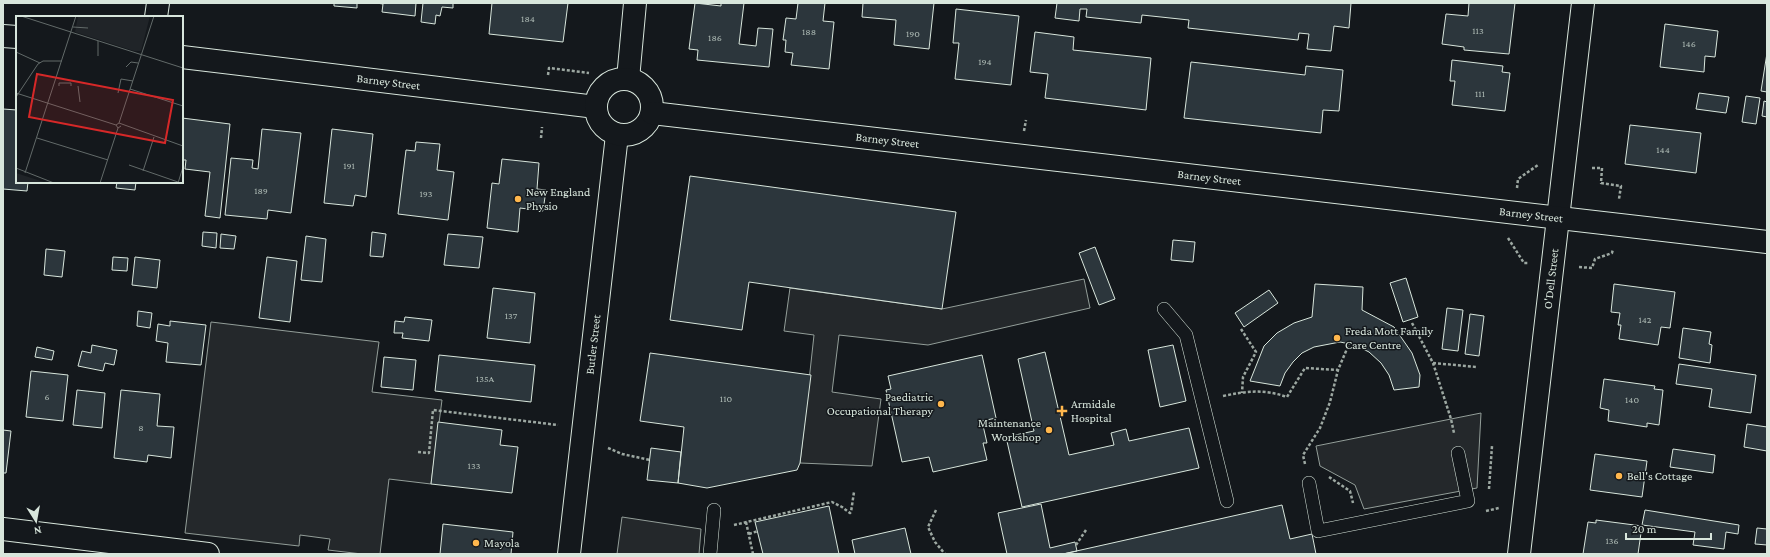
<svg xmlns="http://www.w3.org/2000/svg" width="1770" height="557" font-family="'Crimson Pro',serif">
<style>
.parking{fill:#24282b;stroke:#939e99}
.building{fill:#2c363c;stroke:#d8e6dc}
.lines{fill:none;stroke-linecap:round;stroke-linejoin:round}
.service-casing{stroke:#d8e6dc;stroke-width:14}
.minor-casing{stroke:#d8e6dc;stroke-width:24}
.tertiary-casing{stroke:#d8e6dc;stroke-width:24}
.path{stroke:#9da8a2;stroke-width:2.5;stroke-dasharray:3 2;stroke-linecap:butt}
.service{stroke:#14181c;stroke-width:13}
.minor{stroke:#14181c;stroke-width:22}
.tertiary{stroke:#14181c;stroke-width:22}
.poi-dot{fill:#ffb74d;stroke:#14181c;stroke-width:1.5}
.labels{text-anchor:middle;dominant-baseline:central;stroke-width:3;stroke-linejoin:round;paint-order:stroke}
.number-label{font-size:10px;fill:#adbab4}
.street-label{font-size:12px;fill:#d8e6dc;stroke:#14181c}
.poi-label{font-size:12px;fill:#d8e6dc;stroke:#14181c;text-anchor:start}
.inset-road{fill:none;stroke:#626a69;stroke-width:1}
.view{fill:#d62828;fill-opacity:0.15;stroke:#d62828;stroke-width:2}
.inset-edge{fill:none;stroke:#d8e6dc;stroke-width:2}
</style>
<rect width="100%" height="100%" fill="#14181c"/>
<path class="parking" d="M1084,279L1090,308L928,345L839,335L832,392L881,399L872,466L800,463L814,335L784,331L790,288L942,309Z
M211,322L379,342L372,392L442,400L431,484L389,479L380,554H362L328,550L330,539L300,535L299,546L185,533Z
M1481,413L1477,488L1364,509L1355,485L1320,466L1316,446Z
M622,517L701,529L699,554H617Z"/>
<path class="building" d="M333,3H357V8L334,6V3Z
M376,3H416L415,16L382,12L383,4Z
M423,3H453V8L442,7L440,16L436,15L435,24L421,22Z
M492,3H568L563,42L489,34Z
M695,3L721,6V3H744L739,44L756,46L758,28L773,29L769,67L697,60L698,50L689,49Z
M798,3H825L823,21L834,22L829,69L791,65L793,53L785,52L786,40H783L786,18L796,19Z
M863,3H934L929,49L894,45L896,20L862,17Z
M1057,3H1351L1349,28L1334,26L1331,51L1307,49L1309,34L1299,33L1298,40L1188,28L1189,20L1142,15L1141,23L1086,17L1087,9H1080L1079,21L1055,18Z
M1469,3H1515L1509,54L1464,50V47L1442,44L1446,14L1468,16Z
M956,9L1019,16L1011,85L955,79L959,43H953Z
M1665,24L1718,31L1715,57L1705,56L1704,72L1660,67Z
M1035,32L1074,37L1073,50L1151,58L1146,110L1045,98L1048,74L1030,72Z
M1767,53V92L1761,91Z
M1452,60L1503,66L1502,72L1510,73L1505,111L1452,105L1455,81H1450Z
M1191,62L1305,75L1306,66L1343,70L1339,111L1323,110L1321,133L1184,118Z
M1699,93L1729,97L1726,113L1696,109Z
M1746,96L1760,98L1756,124L1742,122Z
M1764,101L1767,102V117L1762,116Z
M3,109L17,110V182H28L27,191L3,189Z
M182,118L230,124L220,218L205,216L210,172L185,169L186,160H182Z
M1630,125L1701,133L1696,173L1625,164Z
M262,129L301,133L291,213L268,210L267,219L225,215L231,158L253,160L252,168L258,169Z
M332,129L373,134L366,197L355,195L353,206L324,203Z
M416,142L440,144L437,170L454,172L448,220L398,214L406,150L415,151Z
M502,159L539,163L537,189L546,190L543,211L520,208L518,232L487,228L492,183L499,184Z
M690,176L956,212L942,309L749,282L742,330L670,320Z
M117,182H136L135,190L116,188Z
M203,232L217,233L216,248L202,246Z
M372,232L386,234L383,257L370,256Z
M221,234L236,236L234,249L220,248Z
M448,234L483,237L479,268L444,265Z
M306,236L326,239L322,282L301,280Z
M1173,240L1195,242L1193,262L1171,260Z
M1095,247L1115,299L1099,305L1079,253Z
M46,249L65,251L62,277L44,275Z
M113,257L128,258L127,271L112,270Z
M135,257L160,260L157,288L132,285Z
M267,257L297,261L290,322L259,318Z
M1406,278L1418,317L1403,322L1390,283Z
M1315,284L1363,287L1362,310L1394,327L1412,353L1420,375L1419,387L1394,390L1389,375L1381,363L1369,352L1355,345L1340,342L1314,347L1302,353L1293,362L1285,373L1280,386L1250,381L1264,346L1277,333L1294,323L1312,317Z
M1614,284L1675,292L1670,328L1661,327L1658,345L1619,339L1621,325H1618L1620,313L1611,312Z
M493,288L535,293L530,343L487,338Z
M1269,290L1278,303L1244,327L1235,313Z
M1447,308L1463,310L1458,351L1442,349Z
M138,311L152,313L150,328L137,326Z
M1470,314L1484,316L1479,356L1465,354Z
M405,317L432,320L429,341L402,338L403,333H394L395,321L404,322Z
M170,321L206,325L201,365L166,362L168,343L156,341L158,324L170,326Z
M1683,328L1711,332L1709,344L1712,345L1710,363L1679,358Z
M92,345L117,350L114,365L105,363L103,371L78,366L82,351L91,353Z
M1173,345L1186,401L1160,407L1148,350Z
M37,347L54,351L52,360L35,357Z
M1045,352L1069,455L1114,445L1111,433L1126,429L1129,441L1189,428L1199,468L1022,507L1006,437L1034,431L1018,359Z
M650,353L811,375L800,463L797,470L707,488L678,483L684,427L640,421Z
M439,355L535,365L531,402L435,391Z
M982,355L996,418L982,421L987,443H983L987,460L933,472L929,457L902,462L886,390L891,389L888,376Z
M384,357L416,360L413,390L381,387Z
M1679,364L1756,375L1751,413L1709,407L1712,389L1676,384Z
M31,371L68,375L63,421L26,417Z
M1604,379L1655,386L1654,389L1663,390L1659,425L1647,423V427L1608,421L1609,410L1600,408Z
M77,390L105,393L102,428L73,425Z
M121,390L160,394L157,426L174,427L171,458L148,455L147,462L114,458Z
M438,422L502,430L500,445L518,447L512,493L431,484Z
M1747,424L1767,427V451L1744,447Z
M3,430L11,431L6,473H3Z
M651,448L681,452L678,483L647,480Z
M1673,449L1715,455L1713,473L1670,467Z
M1595,454L1647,461L1642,497L1590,490Z
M1041,504L1050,548L1075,542L1077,551L1063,554H1007L998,513Z
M1282,505L1290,539L1312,534L1316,554H1063Z
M829,506L839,554H763L755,522Z
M1645,510L1739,525L1738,534L1726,532L1724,549L1693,545L1695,532L1642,525Z
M1596,520L1642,526L1638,554H1583L1588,522L1596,523Z
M443,524L513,532L511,554H440Z
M905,528L911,554H855L852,540Z
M1757,528L1767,529V545L1755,544Z"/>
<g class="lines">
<defs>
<path id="service" d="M1164,309L1186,335L1227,501
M1309,483L1318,531L1468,501L1458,453
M710,554L714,510"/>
<g id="minor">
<path d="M156,17L158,3"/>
<path d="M628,79L635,3"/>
<path d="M3,529L208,554"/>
<path id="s1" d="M569,554L617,135"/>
<path id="s2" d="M1519,554L1583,3"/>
</g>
<g id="tertiary">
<path d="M3,36L17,37"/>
<path id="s3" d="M182,57L596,107"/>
<circle cx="624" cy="107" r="28"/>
<path id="s4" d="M652,113L1767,242"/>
</g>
</defs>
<use href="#service" class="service-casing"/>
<use href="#minor" class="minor-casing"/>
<use href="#tertiary" class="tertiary-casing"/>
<path class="path" d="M548,75L549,68L589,73
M1024,131L1026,120
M541,138L542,127
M1592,168H1602L1601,183L1621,186L1619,199
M1517,188L1518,179L1538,165
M1508,238L1524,263H1528
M1579,267L1592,268L1595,259L1612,253L1613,249
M1412,323L1433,363L1451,419L1454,433
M1241,329L1256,352L1243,377L1242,393
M1433,363L1477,367
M1223,396C1247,391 1264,389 1287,397L1305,368L1338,370
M608,448L622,454L650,460
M418,452L429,453L433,410L558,425
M1305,464L1303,455L1320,428L1330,402L1338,370L1349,344
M1329,477L1350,491L1353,503
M1489,489L1492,446
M936,510L928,527L935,542L945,554
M1486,511L1499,508
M746,522L753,554
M734,525L832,502L842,507L850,513L851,512L854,492
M749,534L758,531
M1076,545L1086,530"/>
<use href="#service" class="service"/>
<use href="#minor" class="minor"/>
<use href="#tertiary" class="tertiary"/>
</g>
<g class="poi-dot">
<circle cx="518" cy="199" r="4"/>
<circle cx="1337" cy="338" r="4"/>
<circle cx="941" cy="404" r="4"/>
<path d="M1060 405h4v4h4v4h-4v4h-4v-4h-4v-4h4z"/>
<circle cx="1049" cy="430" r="4"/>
<circle cx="1619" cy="476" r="4"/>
<circle cx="476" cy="543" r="4"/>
</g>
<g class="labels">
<g class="number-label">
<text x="528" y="18">184</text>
<text x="1478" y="30">113</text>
<text x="809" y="31">188</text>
<text x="913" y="33">190</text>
<text x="715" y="37">186</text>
<text x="1689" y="43">146</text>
<text x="985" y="61">194</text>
<text x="1480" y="93">111</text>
<text x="1663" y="149">144</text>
<text x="349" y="165">191</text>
<text x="261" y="190">189</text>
<text x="426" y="193">193</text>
<text x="511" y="315">137</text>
<text x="1645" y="319">142</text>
<text x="485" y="378">135A</text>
<text x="47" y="396">6</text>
<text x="726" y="398">110</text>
<text x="1632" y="399">140</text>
<text x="141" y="427">8</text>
<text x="474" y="465">133</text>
<text x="1612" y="540">136</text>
</g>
<g class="street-label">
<text stroke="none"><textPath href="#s3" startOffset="208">Barney Street</textPath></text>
<text stroke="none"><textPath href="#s4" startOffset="237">Barney Street</textPath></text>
<text stroke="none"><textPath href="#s4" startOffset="561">Barney Street</textPath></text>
<text stroke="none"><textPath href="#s4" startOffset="885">Barney Street</textPath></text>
<text stroke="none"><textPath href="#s2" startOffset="277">O'Dell Street</textPath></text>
<text stroke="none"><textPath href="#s1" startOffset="211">Butler Street</textPath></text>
</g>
<g class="poi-label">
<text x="526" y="192">New England<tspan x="526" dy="14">Physio</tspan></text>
<text x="1345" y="331">Freda Mott Family<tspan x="1345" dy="14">Care Centre</tspan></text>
<text x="933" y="397" text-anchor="end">Paediatric<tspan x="933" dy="14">Occupational Therapy</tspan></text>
<text x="1071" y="404">Armidale<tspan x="1071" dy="14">Hospital</tspan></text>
<text x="1041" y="423" text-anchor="end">Maintenance<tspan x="1041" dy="14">Workshop</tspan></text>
<text x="1627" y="476">Bell's Cottage</text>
<text x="484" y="543">Mayola</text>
</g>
</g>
<g transform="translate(16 16)">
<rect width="167" height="167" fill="#14181c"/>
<path d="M62,0H134L125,35H118L59,16ZM0,157L31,167H0Z" fill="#202428"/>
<path class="inset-road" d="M5,0L167,52M57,11L72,12M0,36L24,47M82,40V25M110,51L115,46L122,47M43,70V67H55V70M62,70L64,86M114,73L167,90M0,77L100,109M102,77L105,63L117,65M0,81L22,48L27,45H46M103,107L138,0M105,110L102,112L100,109L103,107L167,130M21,122L92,144M113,149L162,166M0,152L38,167M127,155L138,121M9,157L60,0M84,167L102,112M162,167L167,151"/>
<path class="view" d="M21,58L157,84L149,127L13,101Z"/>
<rect width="167" height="167" class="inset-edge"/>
</g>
<rect width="1770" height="557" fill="none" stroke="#d8e6dc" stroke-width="8"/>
<g transform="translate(36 521) rotate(169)" stroke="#14181c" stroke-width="3" paint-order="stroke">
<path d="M0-3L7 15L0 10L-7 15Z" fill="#d8e6dc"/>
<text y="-6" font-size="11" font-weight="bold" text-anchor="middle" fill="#d8e6dc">N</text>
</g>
<path d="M1626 533v6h85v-6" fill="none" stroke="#d8e6dc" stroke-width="2"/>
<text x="1632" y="533" font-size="12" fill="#d8e6dc" stroke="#14181c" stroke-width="3" paint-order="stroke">20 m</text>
</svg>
